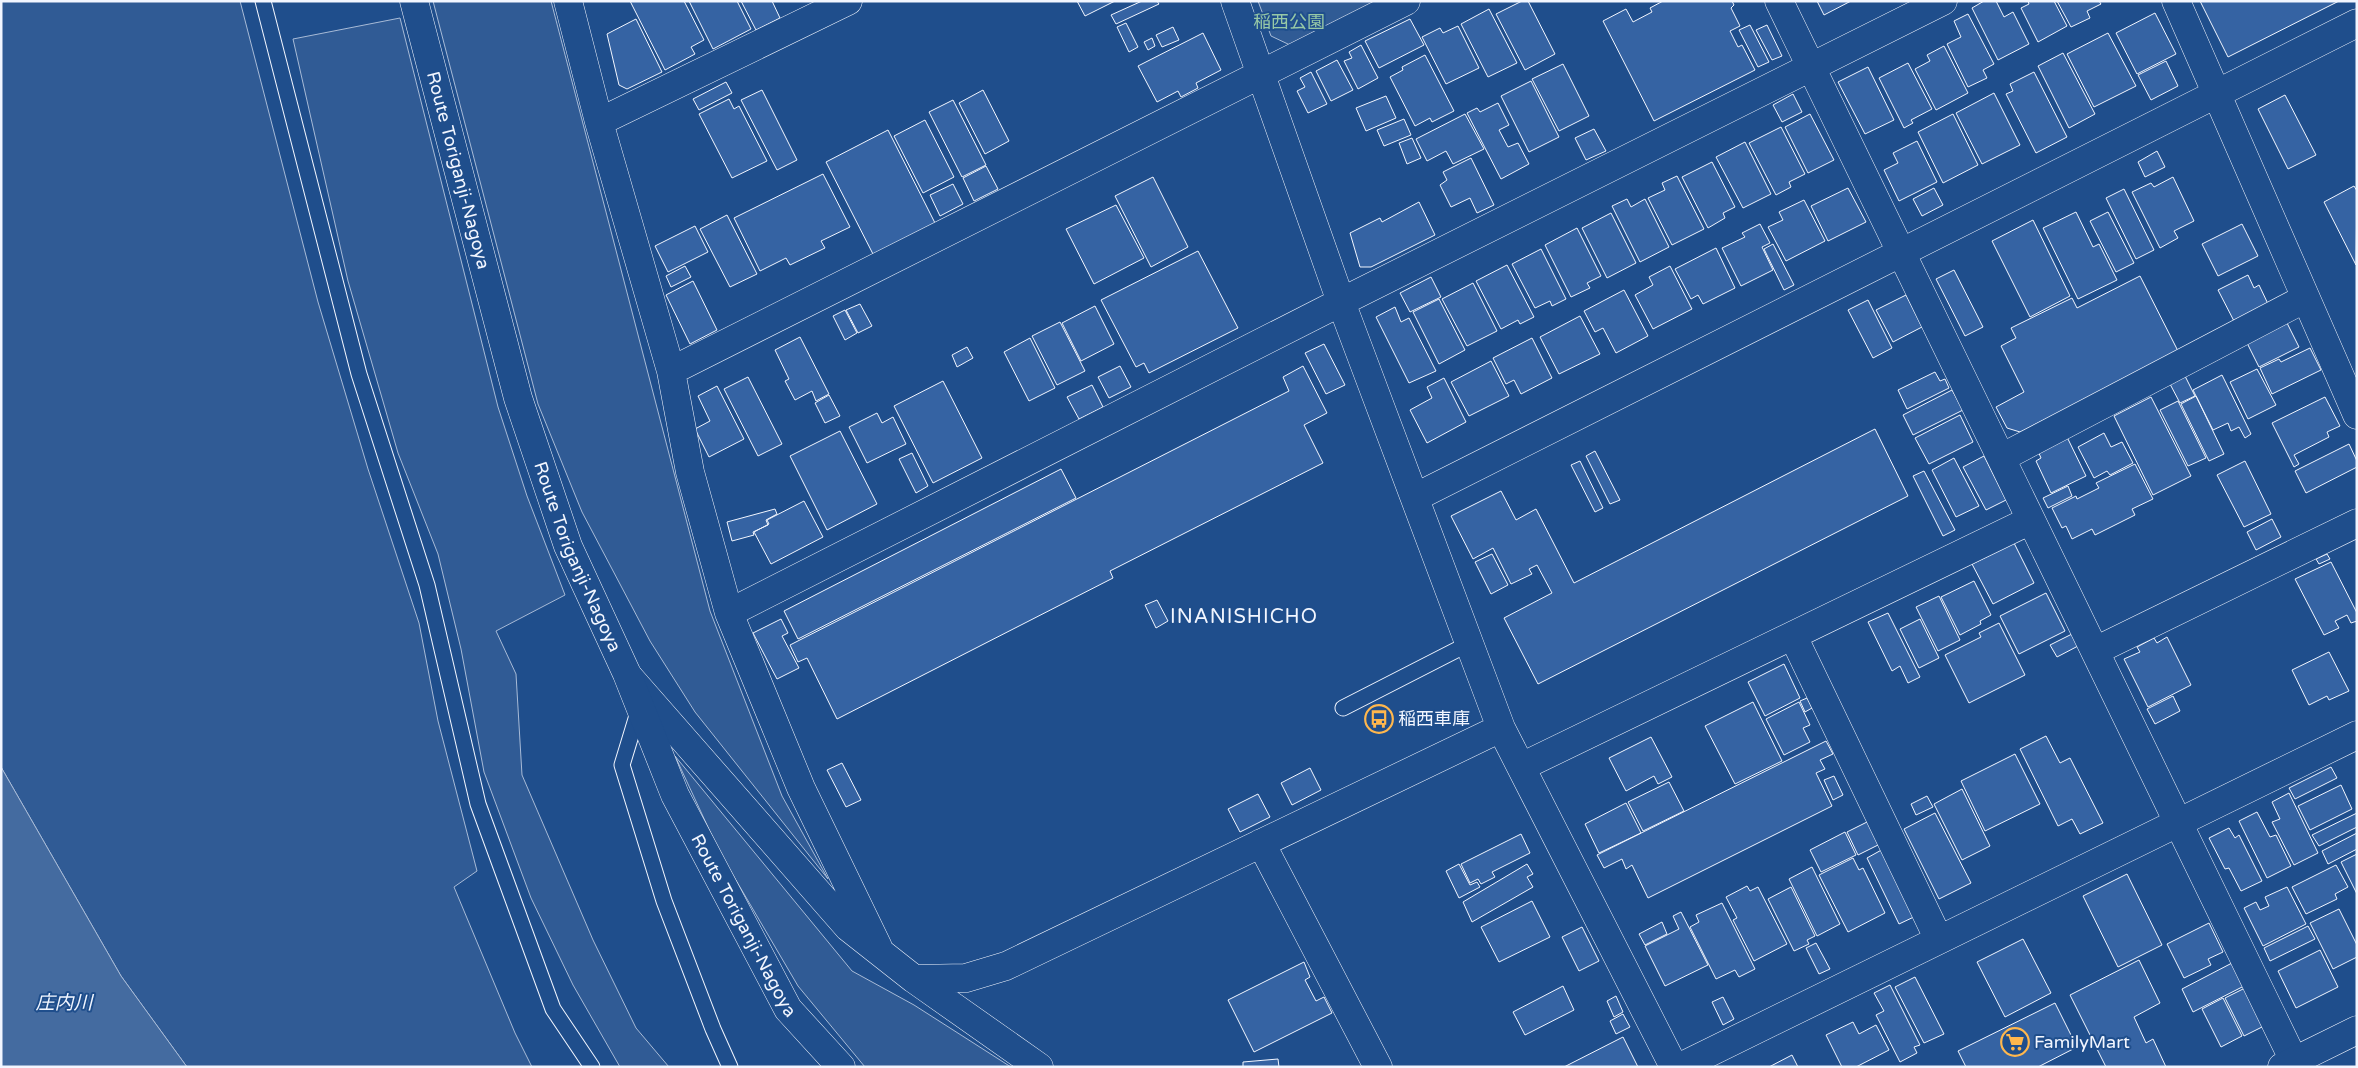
<svg xmlns="http://www.w3.org/2000/svg" width="2358" height="1068" font-family="'Varela Round','Noto Sans JP',sans-serif">
<style>
.green{fill:#305b95;stroke:#a8bbd7}
.water{fill:#446ba0;stroke:#a8bbd7}
.building{fill:#3563a3;stroke:#f2f6ff}
.lines{fill:none;stroke-linecap:round;stroke-linejoin:round}
.service-casing{stroke:#f2f6ff;stroke-width:17}
.minor-casing{stroke:#f2f6ff;stroke-width:29}
.tertiary-casing{stroke:#f2f6ff;stroke-width:29}
.secondary-casing{stroke:#f2f6ff;stroke-width:29}
.service{stroke:#1f4e8c;stroke-width:15}
.minor{stroke:#1f4e8c;stroke-width:28}
.tertiary{stroke:#1f4e8c;stroke-width:28}
.secondary{stroke:#1f4e8c;stroke-width:28}
.labels{text-anchor:middle;dominant-baseline:central;stroke-width:4;stroke-linejoin:round;paint-order:stroke}
.park-label{font-size:18px;fill:#97c8a6;stroke:#1f4e8c}
.street-label{font-size:18px;fill:#f2f6ff;stroke:#1f4e8c}
.poi-label{font-size:18px;fill:#f2f6ff;stroke:#1f4e8c;text-anchor:start}
.water-label{font-size:19px;font-style:italic;fill:#f2f6ff;stroke:#1f4e8c}
.quarter-label{font-size:20px;letter-spacing:1px;fill:#f2f6ff;stroke:#1f4e8c}
</style>
<rect width="100%" height="100%" fill="#1f4e8c"/>
<path class="green" d="M1,1H240L318,302L368,469L419,623L438,721L477,871L454,887L515,1033L532,1067H187L121,976L1,767Z
M433,1H551L710,611L782,796L828,879L695,712L650,641L582,512L538,404Z
M1258,1H1376L1290,45L1271,36Z
M400,18L498,407L527,496L565,595L496,631L516,674L522,775L593,940L636,1028L669,1067H620L573,985L531,898L484,772L461,649L438,554L398,453L348,281L293,39Z
M675,756L852,971L914,1005L1011,1067H865L798,986L720,853Z"/>
<path class="water" d="M1,767L121,976L187,1067H1Z"/>
<path class="building" d="M630,1H684L704,40L691,47L695,54L665,70Z
M689,1H737L751,29L713,49Z
M741,1H772L780,18L756,30Z
M1077,1H1115L1085,16Z
M1142,1H1157L1159,4L1116,24L1111,15Z
M1522,1H1528L1555,54L1525,70L1496,14Z
M1663,1H1732L1734,5L1731,8L1740,26L1730,31L1738,47L1742,45L1755,70L1654,121L1603,21L1626,9L1633,22L1652,12L1650,8Z
M1817,1H1851L1824,15Z
M1984,1H1996L2004,17L2013,12L2029,44L1998,60L1972,8Z
M2028,1H2054L2067,26L2038,42L2021,8L2029,4Z
M2057,1H2099L2101,4L2087,11L2090,18L2071,27Z
M2200,1H2339L2228,57Z
M1489,9L1517,63L1488,77L1461,24Z
M2155,13L2176,54L2137,74L2116,33Z
M1968,14L1994,64L1983,70L1987,78L1968,87L1947,44L1961,37L1954,21Z
M636,19L662,72L627,89L619,85L607,34Z
M1410,19L1424,45L1379,68L1365,41Z
M1126,23L1138,47L1129,52L1117,27Z
M1750,25L1769,62L1758,67L1739,30Z
M1767,25L1782,56L1772,60L1756,30Z
M1458,26L1479,68L1446,84L1422,37L1440,28L1443,33Z
M1173,27L1179,40L1162,47L1156,35Z
M1203,33L1221,70L1196,83L1198,88L1181,97L1178,91L1157,102L1138,66Z
M2108,33L2136,86L2094,107L2067,54Z
M1152,38L1155,46L1148,50L1144,42Z
M1361,45L1378,78L1358,89L1344,61L1352,58L1349,52Z
M1944,46L1968,93L1936,110L1915,69L1930,61L1927,55Z
M2063,53L2095,114L2069,128L2038,66Z
M1425,55L1454,111L1432,122L1430,118L1415,126L1390,77L1403,70L1402,67Z
M1337,60L1353,90L1331,101L1316,71Z
M2166,61L2178,86L2151,100L2138,75Z
M1908,63L1932,109L1911,120L1913,123L1904,128L1879,78Z
M1563,64L1589,116L1559,131L1532,79Z
M1868,67L1894,120L1865,134L1838,82Z
M1311,72L1327,104L1308,113L1297,91L1305,87L1300,78Z
M2034,72L2067,137L2036,153L2006,94L2013,91L2010,84Z
M1531,81L1559,137L1529,152L1501,96Z
M726,82L732,93L699,110L693,99Z
M762,90L797,160L777,170L741,100Z
M983,90L1009,141L985,154L959,103Z
M1994,93L2020,145L1982,164L1956,113Z
M1793,94L1802,112L1782,122L1773,105Z
M2285,95L2316,155L2288,169L2258,109Z
M1386,96L1396,118L1366,131L1356,108Z
M729,99L734,109L739,106L767,161L732,178L699,114Z
M953,100L986,165L962,177L929,112Z
M1498,103L1509,125L1499,130L1508,147L1518,143L1529,164L1501,179L1467,113L1477,108L1480,112Z
M1465,114L1484,149L1453,164L1446,151L1427,161L1416,139Z
M1810,114L1834,160L1808,173L1785,127Z
M1953,114L1978,165L1943,183L1918,132Z
M1404,119L1411,135L1384,146L1377,130Z
M925,120L954,177L923,193L894,136Z
M1781,127L1805,174L1789,182L1791,187L1776,195L1749,143Z
M1594,129L1606,151L1586,160L1575,138Z
M888,130L936,225L874,256L826,162Z
M1412,138L1421,158L1407,164L1399,143Z
M1917,141L1937,182L1899,201L1884,170L1898,163L1893,153Z
M1745,142L1771,194L1743,208L1716,157Z
M2157,151L2165,167L2145,177L2138,162Z
M1471,158L1494,205L1477,213L1470,198L1451,207L1440,185L1447,180L1443,172Z
M1712,162L1735,207L1723,213L1725,218L1708,228L1682,177Z
M986,166L998,189L974,201L963,178Z
M823,174L850,227L821,241L825,248L790,265L786,258L760,271L734,218Z
M1677,176L1704,229L1672,245L1648,198L1665,190L1662,183Z
M1153,177L1188,247L1151,267L1115,196Z
M2173,177L2194,221L2174,231L2178,238L2160,248L2132,192L2151,183L2154,187Z
M953,184L963,204L940,216L930,195Z
M2354,186L2357,191L2356,265L2324,202Z
M1848,188L1866,222L1828,241L1811,206Z
M1934,188L1943,205L1922,216L1913,199Z
M2124,189L2154,250L2136,259L2106,198Z
M1627,199L1631,207L1645,199L1669,247L1640,262L1612,206Z
M1804,200L1825,241L1786,261L1768,227L1783,220L1779,212Z
M1419,202L1435,235L1371,267H1360L1350,233L1380,218L1382,222Z
M1116,205L1144,258L1094,284L1066,229Z
M2076,212L2093,247L2099,244L2117,280L2078,299L2043,228Z
M2108,212L2134,263L2116,272L2090,221Z
M1611,213L1636,263L1607,278L1582,228Z
M727,215L757,274L730,287L700,229Z
M2033,220L2070,296L2030,317L1992,241Z
M1760,224L1770,243L1762,247L1773,270L1741,286L1722,248L1745,237L1742,233Z
M2242,224L2258,256L2218,276L2202,244Z
M695,226L708,252L668,272L655,246Z
M1577,228L1601,276L1587,283L1590,288L1571,297L1545,245Z
M1773,244L1794,285L1784,290L1764,249Z
M1716,248L1735,288L1703,304L1698,295L1691,299L1675,269Z
M1541,249L1566,299L1552,306L1550,301L1535,308L1512,264Z
M1198,251L1238,328L1149,373L1144,363L1136,367L1101,300Z
M1507,265L1534,317L1520,324L1518,320L1501,329L1476,281Z
M685,266L691,277L671,287L666,276Z
M1670,266L1692,309L1653,329L1635,295L1653,285L1649,277Z
M1954,270L1983,327L1965,336L1936,279Z
M2248,275L2254,288L2259,285L2269,306L2235,323L2218,290Z
M2140,276L2179,353L2020,432L2007,428L1996,407L2024,392L2001,346L2016,338L2011,328L2072,298L2077,308Z
M1431,277L1441,297L1410,312L1400,293Z
M693,281L717,330L690,344L666,295Z
M1473,283L1497,331L1467,346L1442,299Z
M1624,290L1648,336L1616,353L1603,328L1595,332L1584,311Z
M1906,295L1922,327L1893,342L1876,310Z
M1439,299L1465,350L1439,364L1413,312Z
M1868,300L1892,348L1873,358L1848,310Z
M860,304L872,326L858,333L846,310Z
M1095,306L1114,344L1081,361L1062,323Z
M1395,307L1401,322L1409,318L1436,371L1409,383L1376,317Z
M845,310L857,333L845,340L833,316Z
M1580,316L1600,354L1559,374L1540,337Z
M1060,322L1085,371L1057,385L1032,336Z
M2287,323L2299,347L2259,367L2247,343Z
M800,337L829,394L816,401L812,391L795,400L785,381L789,379L775,350Z
M1030,338L1055,388L1029,401L1004,352Z
M1532,338L1552,378L1521,394L1514,380L1506,384L1493,358Z
M1324,344L1345,385L1326,394L1305,353Z
M967,347L973,358L957,367L952,355Z
M2310,348L2321,370L2272,394L2260,368L2279,359L2281,362Z
M1491,361L1509,396L1469,416L1451,382Z
M1120,366L1131,387L1109,398L1098,377Z
M1303,366L1327,413L1304,425L1323,463L1110,571L1113,578L837,719L807,658L798,662L790,645L1289,391L1283,377Z
M2257,369L2276,405L2248,419L2230,382Z
M1935,372L1940,381L1945,379L1949,388L1907,409L1898,390Z
M2222,375L2251,434L2245,438L2239,427L2231,431L2228,423L2213,430L2193,390Z
M2185,376L2195,396L2180,403L2170,384Z
M748,377L782,444L758,456L724,389Z
M1444,378L1466,422L1427,443L1410,410L1432,398L1427,387Z
M943,381L982,458L933,483L894,406Z
M1092,385L1103,407L1079,419L1067,397Z
M717,386L744,439L709,457L695,429L710,421L698,396Z
M1952,390L1963,410L1913,435L1903,415Z
M829,395L840,416L825,423L815,403Z
M2196,396L2224,454L2209,461L2181,404Z
M2151,397L2191,476L2153,495L2114,416Z
M2325,397L2340,426L2327,432L2329,437L2294,455L2299,464L2294,467L2272,423Z
M2178,401L2206,458L2188,466L2160,410Z
M877,413L882,423L893,417L906,444L867,463L849,427Z
M1960,415L1973,442L1929,464L1915,438Z
M1875,429L1908,496L1538,684L1504,618L1552,593L1537,565L1529,569L1532,574L1511,584L1493,548L1473,559L1451,516L1501,491L1516,520L1536,509L1574,583Z
M840,431L877,504L827,530L790,456Z
M2104,433L2111,447L2122,442L2133,463L2110,475L2107,471L2094,478L2078,447Z
M2067,437L2086,476L2051,493L2036,461L2041,458L2038,451Z
M2349,444L2357,461V467L2306,493L2295,471Z
M1595,451L1620,500L1610,504L1586,456Z
M912,453L928,486L916,493L899,459Z
M1984,456L2006,500L1986,510L1963,467Z
M1954,458L1979,506L1956,517L1932,470Z
M1580,461L1603,508L1595,512L1571,465Z
M2245,461L2271,514L2244,527L2217,475Z
M2135,464L2153,499L2132,509L2135,515L2095,535L2092,529L2072,539L2066,526L2062,528L2052,508L2076,496L2077,499L2099,488L2096,483Z
M1061,469L1076,498L798,639L784,611Z
M1924,471L1955,530L1943,536L1913,476Z
M2068,486L2072,496L2048,508L2043,498Z
M804,501L823,537L771,564L754,532L769,524L767,520Z
M775,509L777,514L766,520L768,525L753,532L754,535L732,541L727,522Z
M2272,519L2281,537L2256,550L2247,532Z
M2014,543L2034,583L1993,604L1972,564Z
M1492,554L1508,585L1491,594L1475,562Z
M2327,554L2330,559L2319,564L2316,559Z
M2331,562L2357,613V621L2351,623L2347,615L2335,621L2339,628L2324,635L2295,579Z
M1974,581L1991,615L1980,621L1981,624L1960,635L1941,597Z
M2046,593L2065,631L2019,654L2000,616Z
M1939,596L1960,640L1938,651L1916,607Z
M1157,600L1168,621L1156,628L1145,605Z
M1888,613L1920,677L1908,683L1900,666L1892,671L1868,622Z
M781,619L788,633L782,636L799,668L777,679L753,633Z
M1920,619L1939,658L1919,668L1900,629Z
M1999,623L2025,675L1969,703L1945,655L1981,637L1979,633Z
M2072,634L2078,646L2057,657L2050,645Z
M2167,637L2191,685L2148,707L2124,659L2140,652L2137,647L2154,638L2157,643Z
M2329,652L2349,691L2329,700L2327,696L2309,705L2292,670Z
M1784,664L1800,698L1765,716L1748,682Z
M2173,696L2180,711L2155,724L2147,709Z
M1807,698L1812,708L1805,712L1800,701Z
M1753,702L1782,761L1735,784L1705,726Z
M1799,702L1810,725L1803,728L1810,742L1784,755L1766,719Z
M2046,736L2060,763L2070,758L2103,823L2080,834L2072,819L2058,826L2020,749Z
M1651,737L1672,777L1658,784L1654,776L1626,791L1609,758Z
M1826,741L1833,754L1820,760L1825,769L1816,773L1832,806L1648,898L1632,865L1626,869L1622,859L1604,868L1597,855Z
M2015,754L2040,804L1985,831L1961,781Z
M842,763L861,800L846,807L827,770Z
M2331,767L2337,778L2295,799L2289,788Z
M1310,768L1321,790L1292,805L1281,783Z
M1834,776L1843,795L1833,800L1824,780Z
M1669,782L1684,811L1643,831L1628,802Z
M2341,785L2352,809L2310,830L2298,806Z
M1962,789L1990,846L1962,860L1934,804Z
M2289,793L2318,853L2294,865L2272,822L2280,819L2272,802Z
M1258,794L1270,817L1240,832L1228,809Z
M1927,796L1933,807L1916,815L1911,804Z
M1626,803L1641,833L1599,853L1585,824Z
M2257,812L2270,837L2276,835L2291,866L2267,878L2239,821Z
M1935,813L1971,883L1939,899L1904,829Z
M2357,813V827L2319,846L2312,835Z
M1871,820L1882,843L1858,855L1847,832Z
M2229,828L2235,838L2239,835L2262,881L2241,891L2229,868L2225,869L2209,838Z
M1845,832L1856,855L1821,872L1810,850Z
M2357,833V849L2328,864L2322,851Z
M1521,834L1530,853L1492,872L1495,877L1481,884L1478,879L1470,883L1461,864Z
M1885,848L1918,915L1899,924L1867,858Z
M2357,854V894L2341,862Z
M1853,858L1859,870L1863,868L1885,913L1848,932L1819,875Z
M1459,864L1470,885L1477,882L1480,887L1459,898L1446,871Z
M1527,864L1533,874L1527,877L1533,887L1472,922L1463,902Z
M2336,865L2348,887L2335,894L2337,899L2306,914L2292,887Z
M1812,867L1840,924L1817,936L1789,879Z
M2127,874L2162,945L2118,967L2083,896Z
M1747,886L1750,891L1758,887L1787,944L1754,961L1733,920L1737,918L1726,897Z
M1791,887L1815,936L1807,940L1809,944L1794,951L1768,899Z
M2287,887L2306,924L2263,946L2244,908L2256,902L2260,910L2269,906L2265,897Z
M1532,901L1550,937L1499,962L1481,927Z
M1722,903L1755,969L1739,977L1735,970L1716,979L1690,927L1699,922L1696,915Z
M2339,909L2357,945V957L2333,969L2310,923Z
M1681,912L1708,965L1665,986L1645,946L1679,929L1673,916Z
M1662,922L1667,934L1645,945L1639,934Z
M2209,923L2223,952L2208,959L2211,965L2184,978L2167,944Z
M2308,926L2315,939L2270,961L2264,948Z
M1582,927L1599,961L1579,971L1562,937Z
M2023,939L2051,993L2005,1017L1977,962Z
M1816,943L1830,969L1819,974L1806,948Z
M2320,950L2338,987L2296,1008L2278,971Z
M2139,960L2160,1003L2134,1017L2146,1043L2153,1039L2166,1067H2106L2070,995Z
M1304,962L1310,977L1305,980L1316,1001L1324,997L1332,1013L1254,1052L1228,1000Z
M2232,963L2244,986L2193,1012L2182,989Z
M1915,977L1944,1034L1924,1043L1895,987Z
M1890,985L1920,1045L1914,1047L1917,1053L1900,1062L1876,1015L1884,1011L1874,993Z
M1563,986L1574,1010L1525,1035L1513,1012Z
M2245,988L2264,1026L2244,1036L2225,998Z
M1616,996L1623,1012L1614,1017L1607,1001Z
M1723,997L1734,1019L1723,1025L1712,1002Z
M2223,998L2242,1036L2221,1047L2202,1009Z
M2055,1003L2077,1047L2038,1067H1966L1958,1051Z
M1623,1014L1630,1027L1616,1034L1610,1021Z
M1853,1022L1859,1034L1876,1025L1889,1050L1856,1067H1842L1826,1035Z
M1623,1037L1638,1067H1564Z
M1792,1055L1798,1067H1769Z
M1278,1059L1279,1067H1243V1062Z"/>
<g class="lines">
<defs>
<path id="service" d="M263,1L359,374L427,585L478,804L553,1009L592,1067
M1343,708L1470,643
M639,709L622,765L664,901L713,1029L730,1067"/>
<path id="minor" d="M568,1L599,122L671,371L690,472L729,613L801,788L878,947
M1235,1L1341,302L1501,728L1674,1067
M1779,1L2294,1061
M2176,1L2357,415
M599,122L848,1
M671,371L1406,1
M2001,458L2306,298
M1416,497L2357,23
M729,613L1341,302L1943,1
M1793,636L1939,940
M2095,651L2357,523
M629,677L848,927L914,979L966,978L1006,966L1501,728
M1521,767L2031,520
M1261,843L1378,1067
M914,979L1039,1067
M1680,1067L2357,735"/>
<path id="tertiary" d="M2282,1067L2357,1030"/>
<g id="secondary">
<path id="s1" d="M414,1L518,398L568,546L627,674L675,795L788,1009L841,1067"/>
</g>
</defs>
<use href="#service" class="service-casing"/>
<use href="#minor" class="minor-casing"/>
<use href="#tertiary" class="tertiary-casing"/>
<use href="#secondary" class="secondary-casing"/>
<use href="#service" class="service"/>
<use href="#minor" class="minor"/>
<use href="#tertiary" class="tertiary"/>
<use href="#secondary" class="secondary"/>
</g>
<defs>
<symbol id="bus-ring" viewBox="-11 -11 22 22"><circle r="9.5" fill="#1f4e8c" stroke="#ffb74d" stroke-width="1.5"/><path d="M-5-6H5V4H4V6H2V4H-2V6H-4V4H-5ZM-3.5-4V0h7V-4ZM-3.5 1.2v1.5H-2V1.2ZM2 1.2v1.5H3.5V1.2Z" fill="#ffb74d"/></symbol>
<symbol id="supermarket-ring" viewBox="-11 -11 22 22"><circle r="9.5" fill="#1f4e8c" stroke="#ffb74d" stroke-width="1.5"/><path d="M-6-5.5h2.5l.6 2H6L4.5 2H-2.5L-4.4-4H-6ZM-1.5 3.2a1.3 1.3 0 1 0 .1 0ZM3 3.2a1.3 1.3 0 1 0 .1 0Z" fill="#ffb74d"/></symbol>
</defs>
<g fill-rule="evenodd">
<use href="#bus-ring" x="1363" y="703" width="32" height="32"/>
<use href="#supermarket-ring" x="1999" y="1026" width="32" height="32"/>
</g>
<g class="labels">
<g class="park-label">
<text x="1289" y="22">稲西公園</text>
</g>
<g class="street-label">
<text stroke="none"><textPath href="#s1" startOffset="175">Route Toriganji-Nagoya</textPath></text>
<text stroke="none"><textPath href="#s1" startOffset="580">Route Toriganji-Nagoya</textPath></text>
<text stroke="none"><textPath href="#s1" startOffset="985">Route Toriganji-Nagoya</textPath></text>
</g>
<g class="poi-label">
<text x="1398" y="719">稲西車庫</text>
<text x="2034" y="1042">FamilyMart</text>
</g>
<g class="water-label">
<text x="64" y="1003">庄内川</text>
</g>
<g class="quarter-label">
<text x="1244" y="617">INANISHICHO</text>
</g>
</g>
<rect width="2358" height="1068" fill="none" stroke="#f2f6ff" stroke-width="5"/>
</svg>
